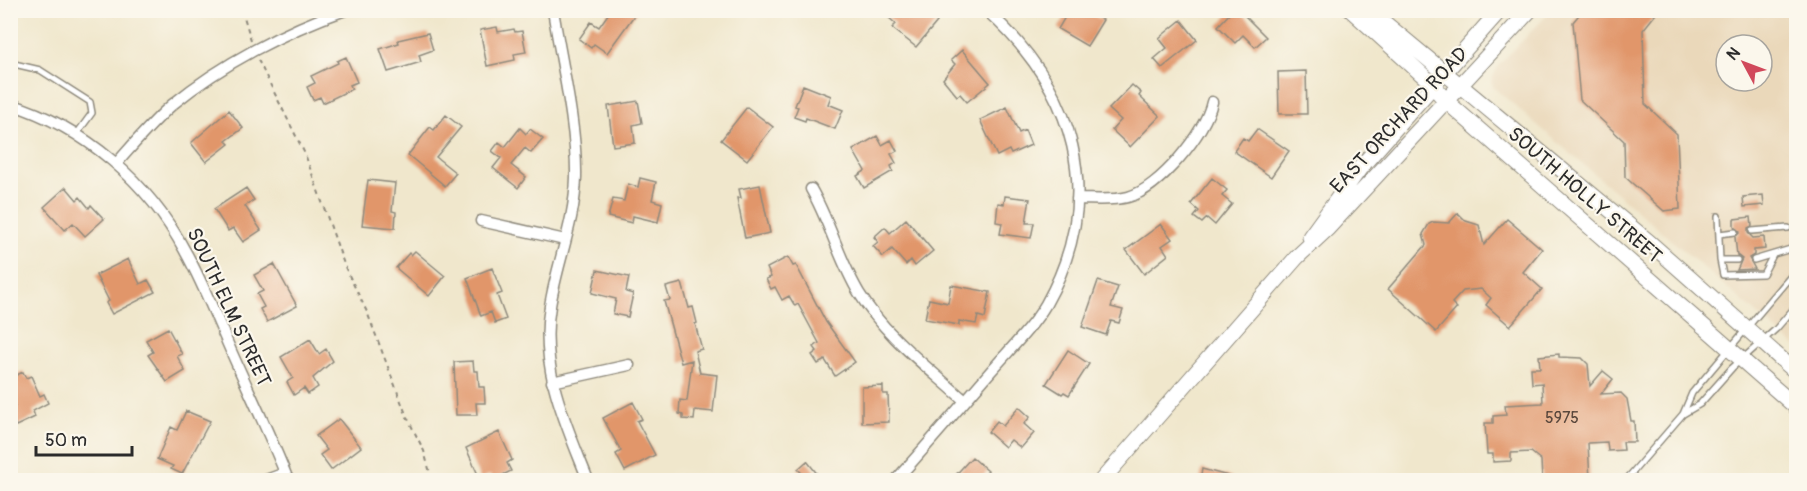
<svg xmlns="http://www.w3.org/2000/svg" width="1807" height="491" font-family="Pangolin,sans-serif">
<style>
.built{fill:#ead8ba;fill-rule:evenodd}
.building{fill:#e1966b}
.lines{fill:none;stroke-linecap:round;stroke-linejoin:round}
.lane-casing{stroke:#8e897c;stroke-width:8}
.street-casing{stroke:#8e897c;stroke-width:13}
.secondary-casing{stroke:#8e897c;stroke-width:17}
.path{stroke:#8e897c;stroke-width:2;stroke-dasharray:4.5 4.5;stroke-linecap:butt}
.lane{stroke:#fff;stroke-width:5}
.street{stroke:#fff;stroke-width:10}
.secondary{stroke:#fff;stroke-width:15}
.labels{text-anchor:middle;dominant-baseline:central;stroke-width:4.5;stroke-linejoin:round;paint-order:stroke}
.number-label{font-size:16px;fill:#58463b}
.street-label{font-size:20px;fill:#2b2b2b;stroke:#fbf7ec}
</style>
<rect width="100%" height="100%" fill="#fbf7ec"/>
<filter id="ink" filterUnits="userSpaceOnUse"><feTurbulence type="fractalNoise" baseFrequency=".0167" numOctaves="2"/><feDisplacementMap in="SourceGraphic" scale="12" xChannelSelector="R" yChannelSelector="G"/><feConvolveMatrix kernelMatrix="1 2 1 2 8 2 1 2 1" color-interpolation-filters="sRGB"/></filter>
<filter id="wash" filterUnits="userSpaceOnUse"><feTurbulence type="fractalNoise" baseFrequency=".008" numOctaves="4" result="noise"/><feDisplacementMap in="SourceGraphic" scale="24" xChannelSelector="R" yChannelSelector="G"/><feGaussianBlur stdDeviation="1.35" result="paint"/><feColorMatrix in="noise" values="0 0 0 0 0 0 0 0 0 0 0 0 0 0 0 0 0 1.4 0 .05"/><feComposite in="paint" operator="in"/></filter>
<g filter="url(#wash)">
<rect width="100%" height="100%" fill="#f0e7cc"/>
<path class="built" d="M1551,11H1796V347L1493,87L1491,81L1498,66ZM1726,45H1762V81H1726Z"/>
<g id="blocks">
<path class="building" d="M611,10H638L607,53L594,44L591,48L579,39L591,22L599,27Z
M880,10H923L937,22L916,47L892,28L896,24Z
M1069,10H1095L1093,15L1103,20L1087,46L1058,29Z
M1233,10H1239L1266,37L1255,47L1243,35L1235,43L1218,26Z
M1583,10H1659L1643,30L1645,104L1677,134L1680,209L1664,211L1625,177L1624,141L1580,100L1573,22Z
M1181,20L1197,40L1162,68L1154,59L1167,48L1159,38Z
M497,27L498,32L514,29L515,32L522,31L526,52L514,54L515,60L487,66L480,30Z
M428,33L433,50L419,55L421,62L388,72L380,49L399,43L398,40Z
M962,50L990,83L967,102L960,94L957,96L943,79L955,64L951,60Z
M346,57L357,82L350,85L352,89L323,103L320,97L313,100L307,87L315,83L311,76L338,63L337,61Z
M1306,71L1307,114H1279L1278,72Z
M803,85L831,96L828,104L843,110L835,129L806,118L805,121L794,117L798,107L795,106Z
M1132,85L1141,93L1139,96L1160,116L1130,147L1112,130L1121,120L1109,109Z
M638,101L642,123L633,125L635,143L613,146L608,106Z
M747,107L773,127L747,160L721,140Z
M1007,107L1019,133L1025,130L1031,145L1011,154L1009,150L997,156L980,120Z
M229,110L243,128L226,141L229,144L206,162L191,143Z
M446,115L461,127L436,157L456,173L445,186L408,155L430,127L434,130Z
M520,128L526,134L530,129L543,139L531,153L525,148L511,165L526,177L518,188L493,168L501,158L492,151L499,142L505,147Z
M1257,129L1289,151L1271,177L1234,151L1243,138L1248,141Z
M877,136L882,145L891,140L897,151L891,154L896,163L891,166L893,171L864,188L857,176L865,171L853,150Z
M640,178L656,182L652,200L662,203L658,222L633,216L632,223L608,217L613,199L624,201L628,184L638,187Z
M1212,178L1227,190L1222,196L1232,204L1215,225L1207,218L1202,223L1194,217L1199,211L1191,204Z
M368,180L395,183L392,211L396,212L395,228L362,225Z
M760,185L770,233L745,238L737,198H741L739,189Z
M66,187L77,200L80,197L89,208L91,205L104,219L85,236L73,223L65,230L44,207Z
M246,188L254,200L245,206L261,230L243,242L233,228L228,231L214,209Z
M1763,195L1764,205L1744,207L1743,197Z
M1005,196L1030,199L1026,223H1034L1031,238L1000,234L1002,223L996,222L998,203L1004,204Z
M1458,213L1466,221L1479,225L1484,245L1507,219L1542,249L1523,272L1542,289L1510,326L1486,305L1491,298L1481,289L1463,291L1452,303L1457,308L1436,332L1388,289L1426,245L1423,234L1429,224L1433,222L1449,223Z
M1751,217L1752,226L1748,228V233L1753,238L1764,237L1765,249L1754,250V255L1749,258L1755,269L1737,270L1742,259L1737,255L1735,237L1740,232L1734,227V219Z
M906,219L933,251L915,266L911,260L906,265L892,249L883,257L873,246L878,242L874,237L885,227L890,233Z
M1161,224L1172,239L1162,246L1168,255L1144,274L1126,250Z
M415,251L445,276L429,296L396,268L409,253L411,255Z
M788,257L793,266L796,265L826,322L855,362L835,376L825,360L818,364L812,355L817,351L814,347L819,343L798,304L795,306L789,296L782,300L775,287L771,289L766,279L771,277L767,268Z
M128,259L140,284L148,280L155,292L112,314L106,303L109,301L96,275Z
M274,264L297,306L267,322L260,309L264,307L257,294L263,291L254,275Z
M492,268L502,293L497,295L506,319L495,323L491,312L481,316L467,278Z
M597,270L629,277L626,292L633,294L628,317L613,314L616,299L592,293Z
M1098,281L1118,287L1111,307L1123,310L1119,323L1111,321L1106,335L1082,327Z
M682,283L689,308L693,307L697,323L695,324L702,349L695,351L700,373L717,375L713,412L695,410L694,420L683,419V415L679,414L680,400L687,401L692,360L681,363L664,301L670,300L666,287Z
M951,285L990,292L985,318L978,316L976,324L959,321V325L925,319L929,299L948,303Z
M168,328L182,354L177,356L185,371L167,382L148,355L153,352L146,340Z
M310,339L319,354L326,349L333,361L313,378L318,387L308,394L304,388L294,395L287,382L293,378L281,357Z
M1068,350L1089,364L1069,395L1064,392L1062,394L1046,384Z
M1559,354V357L1582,358L1588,364L1590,386L1603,371L1613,379L1601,394L1621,393L1627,399L1631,421H1634L1635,442H1623L1624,450L1608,451L1607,442L1588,443L1590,480H1542L1541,460L1531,452L1511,453V461L1493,462V454H1487L1485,423H1493V416L1506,415L1505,405L1543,403L1542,383L1532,384L1531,368H1540L1539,356Z
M473,361L474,371H478L479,387H484L485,403H476L477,415H456L454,362Z
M23,372L26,378L31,376L40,396L44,394L48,403L33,411L35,417L16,426L10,414V408L15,406L10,396V390L15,388L10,378Z
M883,386V394H888L889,422L862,423V387Z
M633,402L642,419L637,421L655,455L625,471L616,454L621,451L603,418Z
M1019,407L1030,417L1024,424L1034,433L1021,448L1011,440L1005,447L988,432L997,421L1003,426Z
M186,411L210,421L182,474L171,469L173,466L157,459L171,427L177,430Z
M339,419L361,447L331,470L320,455L327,450L316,436Z
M499,432L512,460L507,463L511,471L493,480L490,475L480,479L466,448Z
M972,457L988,471L980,480H951Z
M807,461L822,480H808L798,469Z
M1202,469L1232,477L1231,480H1200Z"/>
</g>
</g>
<g filter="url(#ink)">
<use href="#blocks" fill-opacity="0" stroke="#8e897c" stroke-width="1.5"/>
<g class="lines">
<defs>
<path id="lane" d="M10,63L40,70L90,102L92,113L76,135
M1718,216L1720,260H1737
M1752,231L1788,228
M1719,234L1735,232
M1720,260L1723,275L1763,274L1773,255
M1754,260L1794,248
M1683,414L1692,393L1796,270
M1626,480L1683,414L1700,404L1732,368L1776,329L1796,306"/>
<path id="street" d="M553,10C561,61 577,127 576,177C575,221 557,263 550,306C539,368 566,424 588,480
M10,104C85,127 149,183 185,251C203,283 216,317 231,351C250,394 271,437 288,480
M116,164C134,144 152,122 173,104C222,64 285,31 345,10
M811,189C830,222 839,260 859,293C886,337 928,367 965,401
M1077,199C1094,199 1112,201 1128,197C1159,189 1206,132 1212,102
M481,221L565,240
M552,382L629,365
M266,480L285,473
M896,480C928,444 960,407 991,371C1010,349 1032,328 1046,304C1107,195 1075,89 986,10"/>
<path id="secondary" d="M1351,10L1426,78L1446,101L1796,407
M1369,10L1649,242L1796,372
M1310,237L1360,168L1500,10
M1102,480L1297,257L1328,228L1530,10"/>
</defs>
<use href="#lane" class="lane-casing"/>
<use href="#street" class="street-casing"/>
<use href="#secondary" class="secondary-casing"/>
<path class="path" d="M242,10L251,40
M258,60L305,154L345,267L367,312L407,417L424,451L432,480"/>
<use href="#lane" class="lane"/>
<use href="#street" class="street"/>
<use href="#secondary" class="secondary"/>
</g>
</g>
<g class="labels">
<g class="number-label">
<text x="1562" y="418">5975</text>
</g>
<g class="street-label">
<text transform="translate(1399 120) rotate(-47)">EAST ORCHARD ROAD</text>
<text transform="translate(1585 195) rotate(41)">SOUTH HOLLY STREET</text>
<text transform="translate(229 307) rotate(65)">SOUTH ELM STREET</text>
</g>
</g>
<rect width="1807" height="491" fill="none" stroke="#fbf7ec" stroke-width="36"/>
<g transform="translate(1744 63) rotate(311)"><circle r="28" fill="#fbf7ec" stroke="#a8a59f" stroke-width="1.5"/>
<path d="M0-4.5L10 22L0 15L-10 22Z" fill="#d1495b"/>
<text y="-9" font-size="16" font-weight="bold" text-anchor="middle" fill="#2b2b2b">N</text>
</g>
<path d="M36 446v9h96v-9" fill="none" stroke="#2b2b2b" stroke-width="3"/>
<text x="45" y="446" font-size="18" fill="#2b2b2b" stroke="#fbf7ec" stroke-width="4.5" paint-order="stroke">50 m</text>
</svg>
